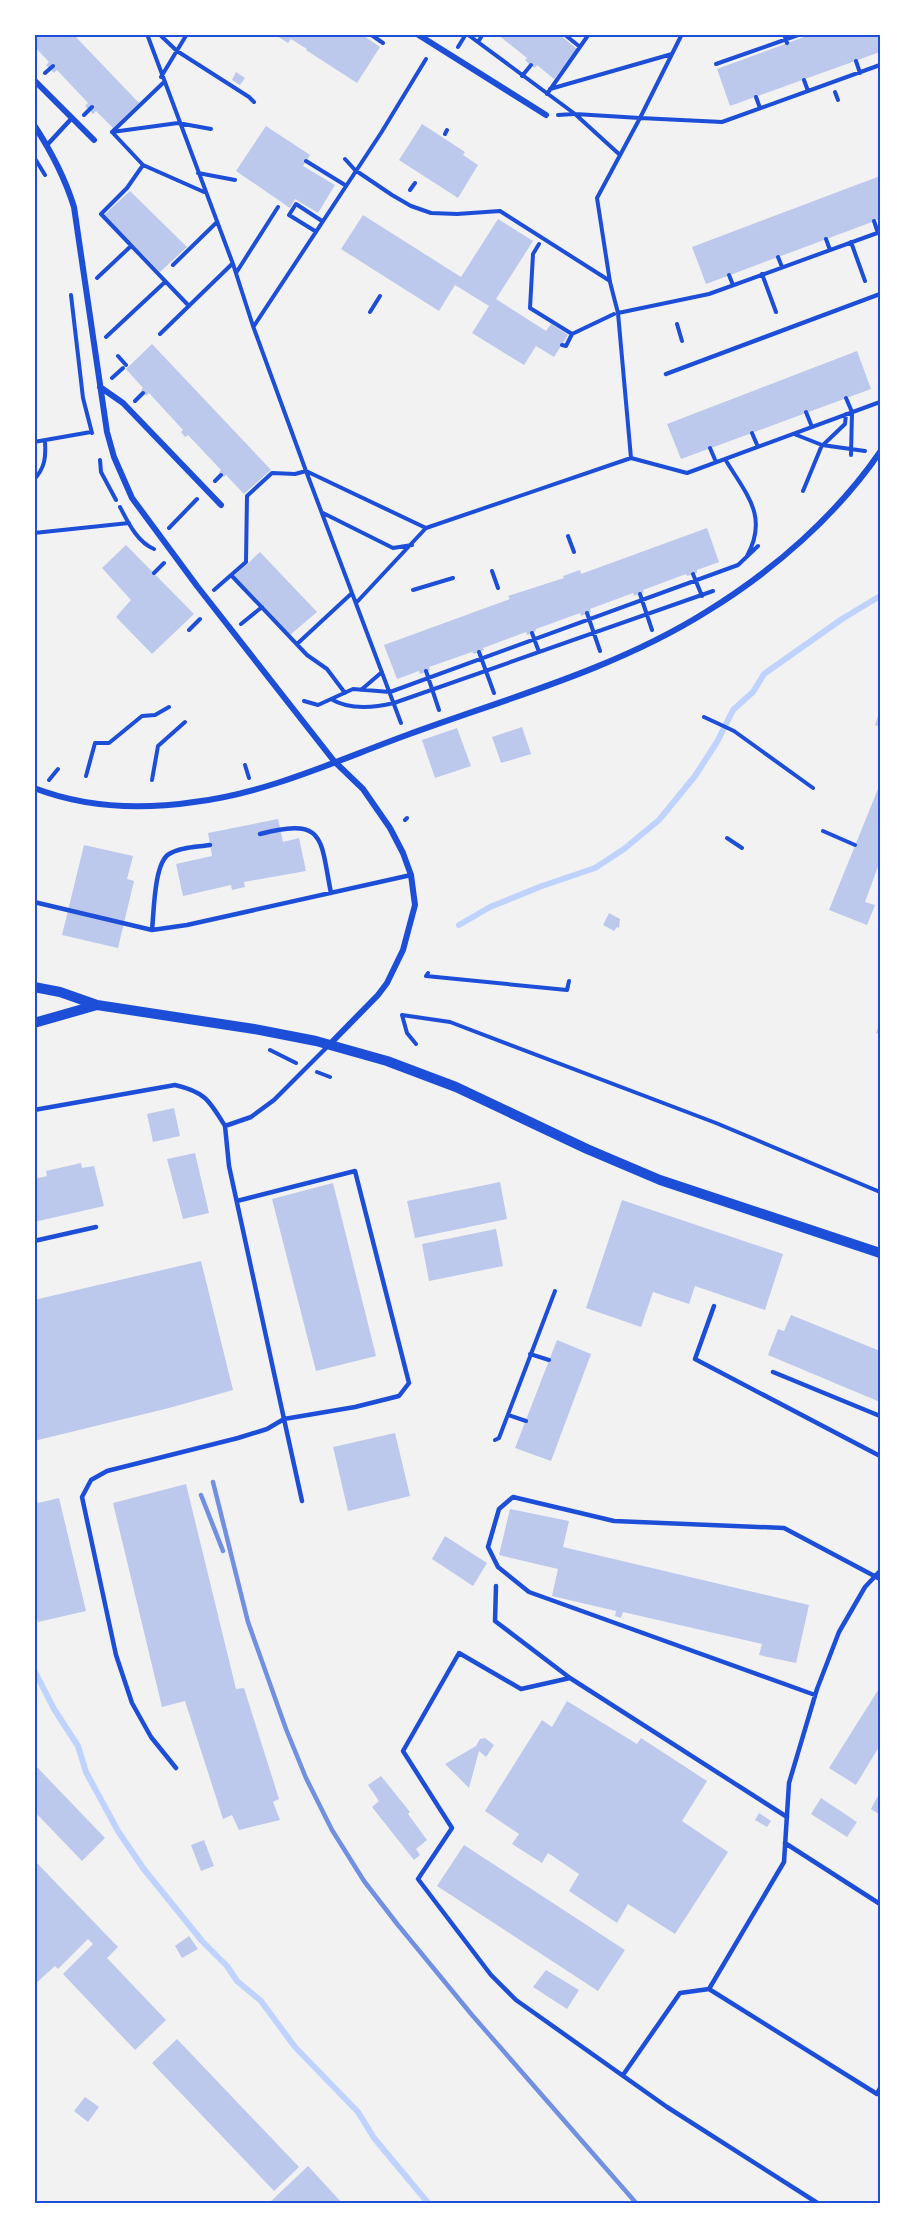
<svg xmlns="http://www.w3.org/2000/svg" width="915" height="2238" font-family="'Roboto Condensed',sans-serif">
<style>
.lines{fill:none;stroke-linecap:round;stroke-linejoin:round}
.stream{stroke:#bfd3fe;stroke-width:6}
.building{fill:#bdc9ec}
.path{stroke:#1d4ed8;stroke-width:4}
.service{stroke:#1d4ed8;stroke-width:4.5}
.minor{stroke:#1d4ed8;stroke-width:6}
.tertiary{stroke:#1d4ed8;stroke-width:10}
.rail{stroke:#7290e2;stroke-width:4.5}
.neatline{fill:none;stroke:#1d4ed8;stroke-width:2}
</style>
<rect width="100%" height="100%" fill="#f2f2f2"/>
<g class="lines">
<path class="stream" d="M459,925L490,907L542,886L595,868L624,849L659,820L695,776L717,742L733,710L753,692L764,674L842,619L880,596
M34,1670L54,1709L78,1746L86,1772L118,1831L143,1868L202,1941L227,1966L237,1981L261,2001L295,2047L358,2112L374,2138L429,2204"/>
</g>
<path class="building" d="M34,34H73L139,103L113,128L96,111L93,114L85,106L88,103L57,70L54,73L46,65L49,62L34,46Z
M274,34H361L380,47L357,83L306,50L307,49L291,39L288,43Z
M497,34H559L577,49L554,79L537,65L535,68L528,63L525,60L527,58Z
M812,34H880V52L730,106L717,69Z
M236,72L245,78L240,85L232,80Z
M422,124L465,152L463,155L478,165L458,198L399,160Z
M266,126L310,155L303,166L335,185L318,213L295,199L290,208L236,171Z
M880,176V219L706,284L692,247Z
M130,191L187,247L160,272L104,215Z
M363,215L461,277L498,219L533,241L496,299L546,331L551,324L568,335L554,357L536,346L524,365L472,333L489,306L455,285L439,311L341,249Z
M152,344L271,470L244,494L226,475L224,477L219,473L221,470L188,435L185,437L181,432L183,430L149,393L146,396L141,390L143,388L126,369Z
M857,351L871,389L681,459L667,424Z
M707,528L719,562L697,570V573L687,576L686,574L643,590L644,592L634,596L633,593L590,609L591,612L581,616L580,613L536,629L535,632L527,635L526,632L483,648L484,650L474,654L472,652L429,667L430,670L423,673L420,674L419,671L397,679L384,645L510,599L508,596L564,578L563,576L580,570L581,574Z
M126,545L194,614L152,654L116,617L131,600L102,568Z
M260,552L317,612L290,635L234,576Z
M880,710V727L875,725Z
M522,727L531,754L501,763L492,737Z
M457,728L471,766L435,778L422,740Z
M880,784V861L865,902L875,905L867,925L829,910Z
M278,819L283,842L299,838L306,871L244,882L245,887L232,890L231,885L183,896L176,864L212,856L208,833Z
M84,845L133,856L127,879L134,881L118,948L62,935Z
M609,913L620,919L619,928L617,927L614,931L603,925Z
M880,1021V1035L876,1033Z
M174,1108L180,1136L153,1142L147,1114Z
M195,1153L209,1213L183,1219L167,1159Z
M81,1163L82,1168L94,1166L104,1206L34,1222V1179L47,1176L46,1171Z
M500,1182L507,1219L415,1238L407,1201Z
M333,1183L376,1356L316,1371L272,1199Z
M622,1200L783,1254L765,1310L695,1286L689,1304L653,1292L641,1327L586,1308Z
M496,1229L503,1266L429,1281L422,1244Z
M201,1261L233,1390L169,1408L34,1441V1300Z
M791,1315L880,1351V1402L768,1355L778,1329L784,1331Z
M557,1340L591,1354L551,1461L515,1448Z
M395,1433L410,1496L348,1511L333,1447Z
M186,1484L236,1689L244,1688L279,1799L273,1802L280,1820L239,1830L232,1815L223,1819L185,1701L162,1707L113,1503Z
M34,1491L38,1503L59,1498L86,1611L38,1622L34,1609Z
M510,1509L569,1521L563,1547L809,1605L796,1663L759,1655L762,1644L623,1612L621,1618L615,1616L616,1611L552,1596L558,1569L499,1555Z
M445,1536L487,1563L473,1586L432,1559Z
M880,1687V1745L856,1785L829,1768Z
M567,1701L637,1744L641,1738L707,1781L682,1821L728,1852L675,1934L628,1904L617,1923L569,1891L579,1874L548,1853L542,1863L512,1844L519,1834L485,1811L542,1720L552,1727Z
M485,1738L494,1745L486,1757L479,1751L469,1788L445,1764L476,1746L480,1739Z
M34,1764L105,1838L82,1861L34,1811Z
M381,1776L410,1812L408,1814L427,1840L416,1849L420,1855L414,1860L372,1807L379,1801L368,1785Z
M880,1792V1815L871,1809Z
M821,1798L857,1822L847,1837L811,1814Z
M759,1813L771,1821L767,1827L755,1820Z
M204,1840L214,1866L201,1871L191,1845Z
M464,1845L625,1950L598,1991L437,1886Z
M34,1860L118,1947L107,1958L166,2020L135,2050L63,1974L93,1944L88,1939L58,1969L55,1966L34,1985Z
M189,1936L198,1949L182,1958L175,1946Z
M546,1970L579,1990L567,2009L533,1987Z
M177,2039L299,2167L274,2191L152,2063Z
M85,2097L99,2107L88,2122L74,2111Z
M308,2166L343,2204H268Z"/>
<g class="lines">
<path class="path" d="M147,34L233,264L253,326L306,471L401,723
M159,34L177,51L249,97L254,102
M370,34L383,43
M467,34L575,114
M564,34L580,47
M682,34L640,118L722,122L880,65
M784,34L787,43
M478,42L483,34
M458,47L466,34
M856,61L860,73
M716,64L801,34
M45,73L53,66
M522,76L531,65
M161,77L187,34
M804,80L808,91
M550,89L672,54
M835,92L838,100
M547,94L589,34
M756,97L760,108
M84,115L92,107
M558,115L574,114
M112,132L143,165L204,192
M112,132L178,123L211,129
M112,132L163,83
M445,134L447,130
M34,157L45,175
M345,159L355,170L392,195L411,206L431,213L457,214L500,211L610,281
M306,161L345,185
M143,165L127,188L101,214L189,306
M198,173L235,180
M410,190L415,183
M874,221L878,233
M315,231L289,215L296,204L322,221
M826,239L830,250
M851,242L865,281
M539,244L533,254L530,308L572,334L566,346L562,345
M778,257L782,267
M173,265L216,223
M236,273L278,207
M762,274L776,312
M729,275L733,285
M97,278L131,246
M71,295L83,398L92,433
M370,312L380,296
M618,313L709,294L880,232
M677,324L682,341
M254,326L381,133L426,59
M160,334L232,264
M572,334L614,314
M106,337L165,282
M118,356L126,365
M112,378L123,368
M846,398L852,412L851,455
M135,401L143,393
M806,412L812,427
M752,433L758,447
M794,434L822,445L865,451
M34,442L91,432
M823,445L845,424L846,414
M710,448L716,462
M631,458L687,473L880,402
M725,459C746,494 769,516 747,556
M100,460L101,472L116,500
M34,480C45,467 46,458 45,442
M215,481L221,475
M803,491L822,445
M120,507C128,522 137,542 154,549
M323,513L393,548L412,545
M169,528L197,499
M426,528L631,458L618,313L610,282L597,198L640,118L575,114L620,155
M34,533L129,523
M568,536L574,552
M492,571L498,588
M154,573L164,563
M693,574L702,596
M231,575L307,655L327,669L345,693
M214,590L246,562L247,496L272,473L295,474L306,471L426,528L356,603
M413,590L453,578
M640,594L652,630
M587,613L600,651
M241,624L262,607
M189,630L200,619
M532,633L539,652
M297,644L352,593
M479,652L494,693
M426,671L439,710
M361,690L382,672
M331,699C349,710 373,708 394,703L713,591
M304,701L318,705L353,689L390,692L738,565L758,546
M704,717L734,731L813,788
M245,765L249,778
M86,776L95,743H109L142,716L155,715L169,707
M49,780L58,769
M152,780L158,746L185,722
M405,820L407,818
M823,831L855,845
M727,838L742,848
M428,973L426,976L567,990L569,981
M416,1044L407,1033L402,1015L450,1022L716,1123L880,1192
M270,1050L296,1063
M317,1072L330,1077
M530,1354L549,1360
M508,1415L526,1421
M495,1440L499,1438L555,1291"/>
<path class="service" d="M47,145L72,118
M666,374L880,294
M260,834C326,817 320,838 331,893
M34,902L152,930L187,925L411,875
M152,930C154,912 154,863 169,854C180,847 198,847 210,845
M34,1110L175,1085C205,1092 209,1100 225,1126L251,1117L274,1100L328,1046
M237,1201L355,1171L409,1383L399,1396L355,1407L284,1419L302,1501
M34,1241L96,1227
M714,1306L695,1359L880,1456
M773,1372L880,1416
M880,1571L865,1587L839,1632L817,1689L789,1783L784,1862L709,1989L877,2094L880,2088
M496,1586L495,1621L570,1678
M815,1695L529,1592L498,1567L488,1547L499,1509L513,1497L614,1521L784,1528L880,1579
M176,1768L151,1737L132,1703L116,1655L82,1497L91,1480L107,1471L238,1438L267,1429L284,1419L229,1166L225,1126
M787,1817L570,1678L521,1689L459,1653L403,1751L452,1828L418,1879L491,1975L516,2000L667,2107L819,2204
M785,1843L880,1904
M623,2075L680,1993L709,1989"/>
<path class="minor" d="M417,34L546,115
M34,80L94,140
M34,125C51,151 65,178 74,207L107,432L114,457L132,498L197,586L334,761L363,789L390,828L403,853L411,875L415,905L403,950L387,983L378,995L330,1044
M100,387L123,403L221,505
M34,788C86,808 140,810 194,802C268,793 338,760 407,735C508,698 615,669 706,612C773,571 836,516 880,452"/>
<path class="tertiary" d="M34,987L60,992L97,1005L254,1029L316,1041L387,1061L456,1087L587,1149L660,1180L880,1253
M34,1023L97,1005"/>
<path class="rail" d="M213,1482L248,1622L286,1729L306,1778L332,1830L364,1881L398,1925L472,2015L637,2204
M201,1495L223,1551"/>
</g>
<rect width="915" height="2238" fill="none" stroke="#ffffff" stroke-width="72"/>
<rect x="36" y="36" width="843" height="2166" class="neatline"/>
</svg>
